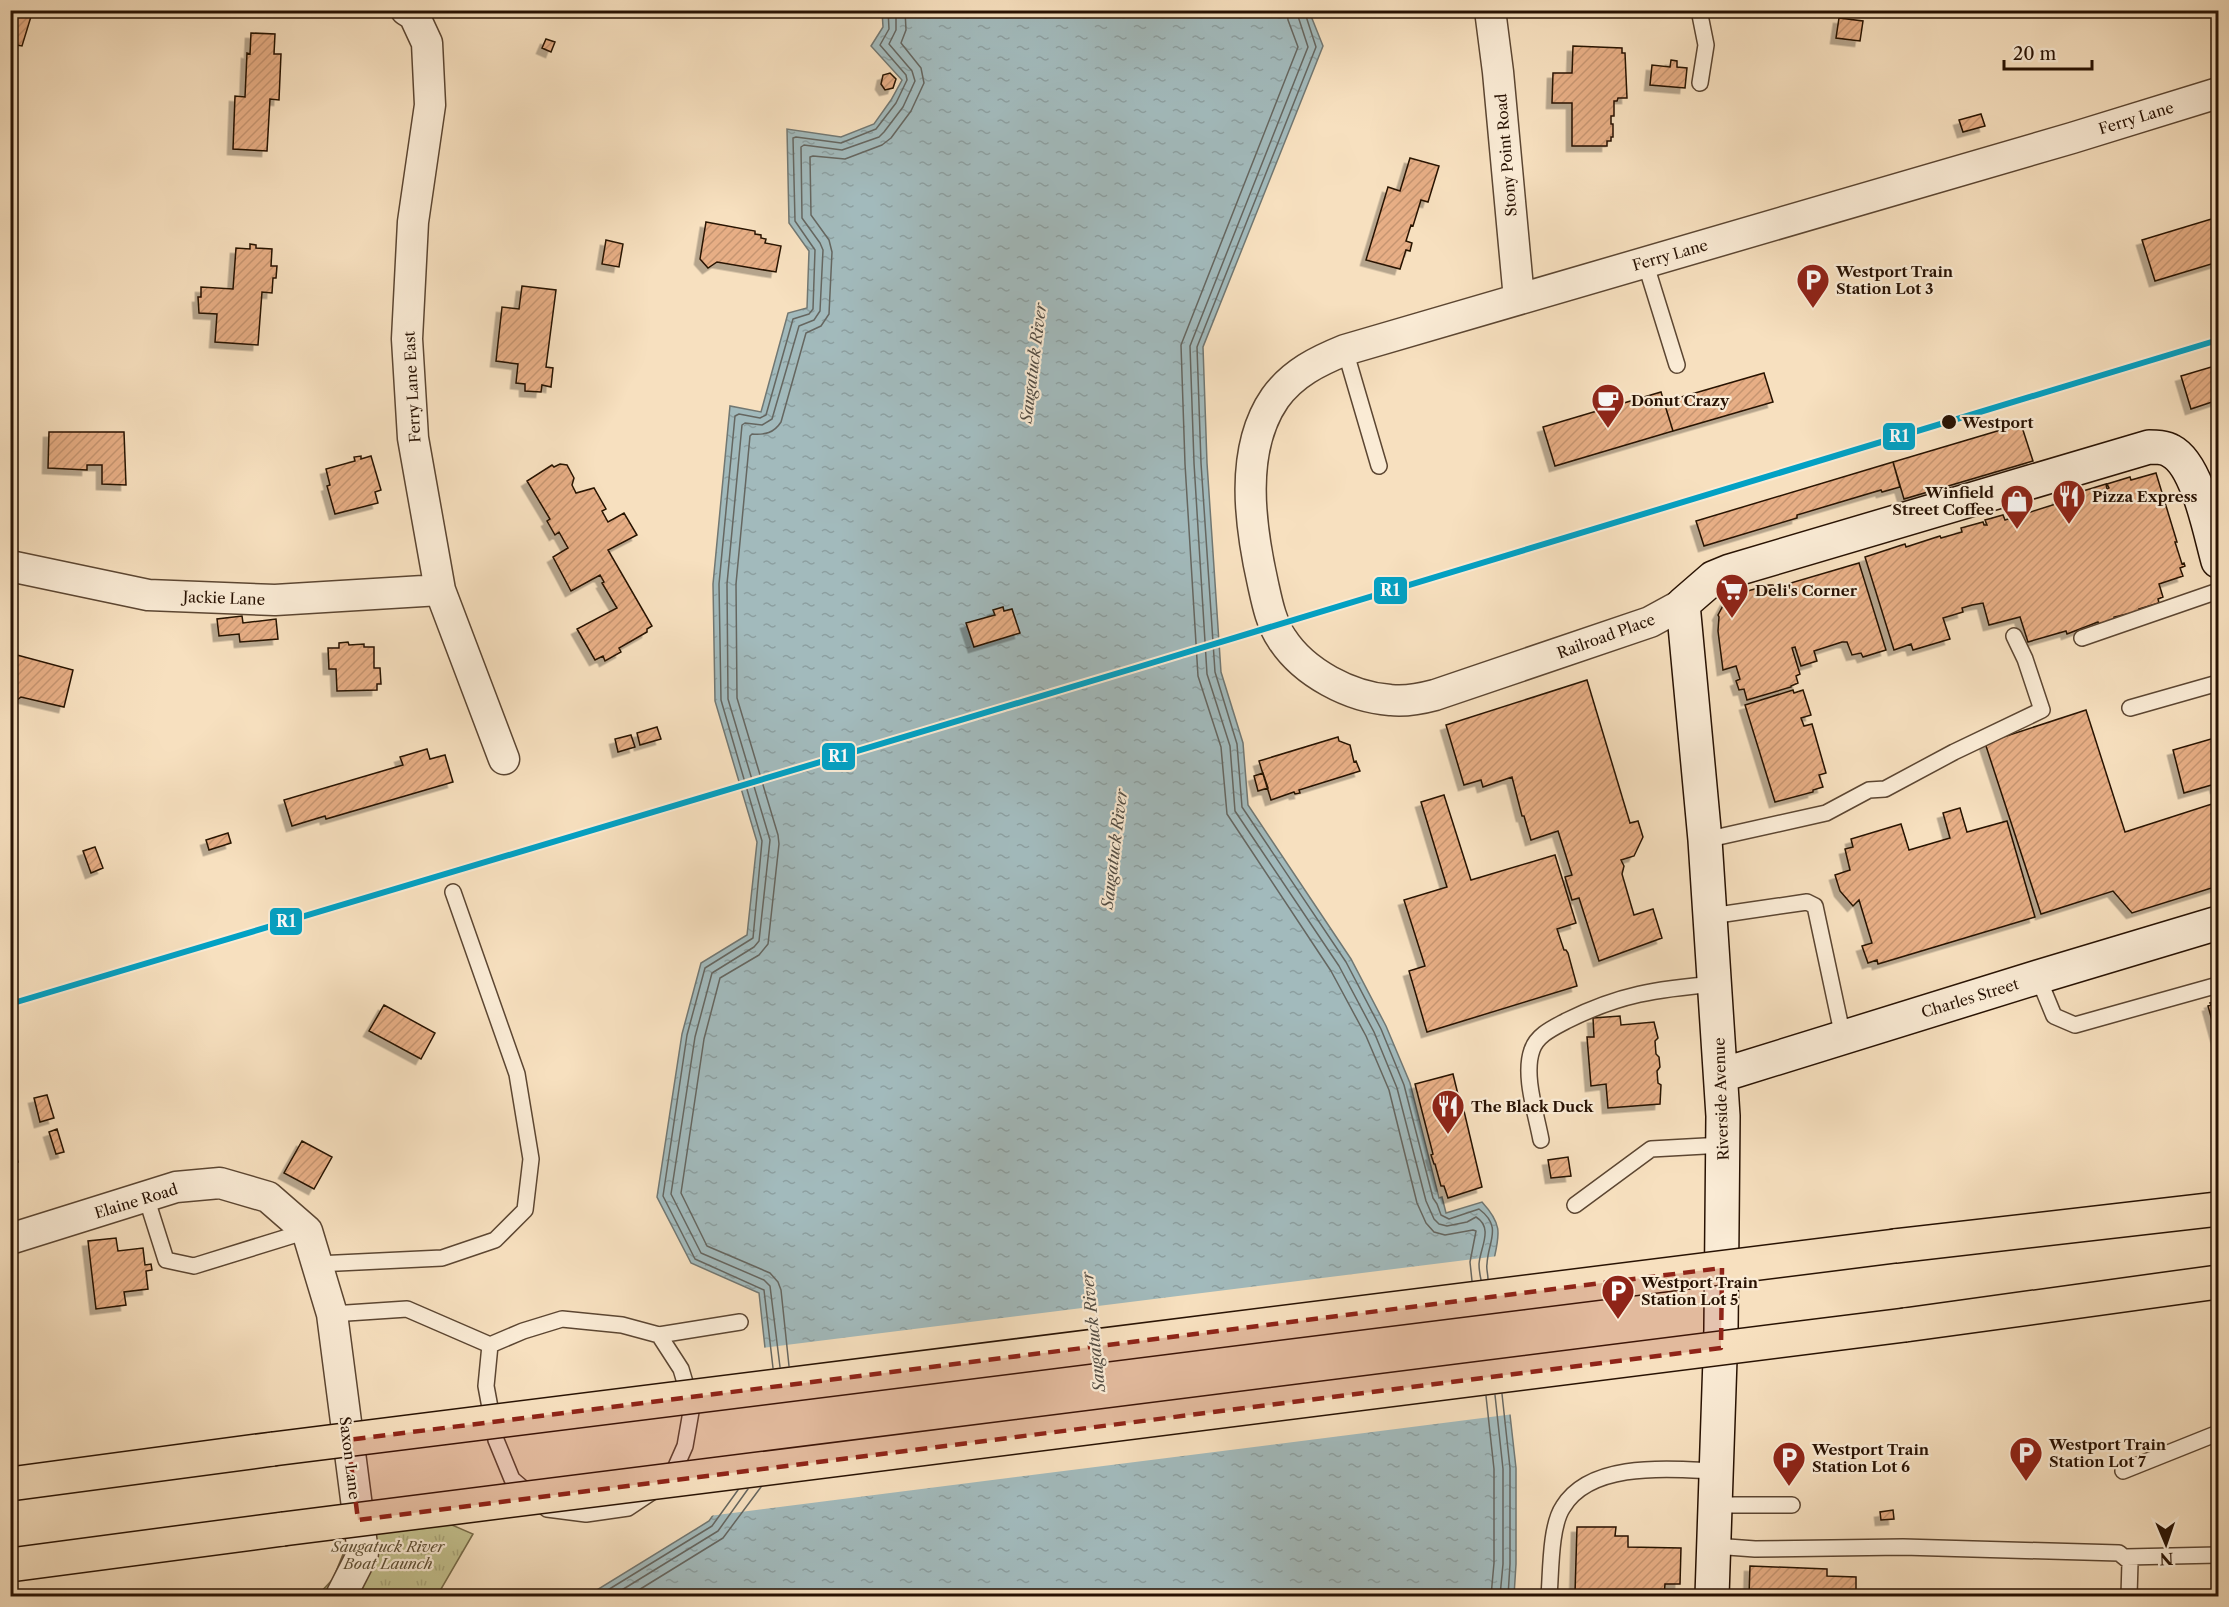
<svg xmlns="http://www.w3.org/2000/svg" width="2229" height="1607" font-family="'Libre Caslon Text',serif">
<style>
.park{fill:url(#park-tufts);stroke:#766a48;stroke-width:1.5}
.water{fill:url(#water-ripples);stroke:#717772;stroke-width:1.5}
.pier{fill:#f7e0bf}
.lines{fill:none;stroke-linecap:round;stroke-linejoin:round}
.shore{stroke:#656660;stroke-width:1.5}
.building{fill:url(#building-hatch);stroke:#281203;stroke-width:1.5;filter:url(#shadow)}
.lane-casing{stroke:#5c4632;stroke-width:18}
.street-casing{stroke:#5c4632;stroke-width:33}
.secondary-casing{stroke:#281203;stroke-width:36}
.highway-casing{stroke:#281203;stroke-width:36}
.lane{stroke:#faebd5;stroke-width:15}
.street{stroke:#faebd5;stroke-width:30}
.secondary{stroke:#faebd5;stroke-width:33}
.highway{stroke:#f7e0bf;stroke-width:33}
.highway-bridge-casing{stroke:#281203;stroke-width:36;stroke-linecap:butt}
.highway-bridge{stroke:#f7e0bf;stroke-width:33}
.rail-1-casing{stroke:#faebd5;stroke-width:10}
.rail-1{stroke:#02a1c4;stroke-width:6}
.marked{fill:#8f2418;fill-opacity:0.2;stroke:#8f2418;stroke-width:4.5;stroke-dasharray:12 8;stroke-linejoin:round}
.stop-dot{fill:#281203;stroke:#faebd5;stroke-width:2}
.labels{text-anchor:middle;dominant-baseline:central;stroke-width:4.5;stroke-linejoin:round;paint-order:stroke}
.street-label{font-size:15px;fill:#281203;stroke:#faebd5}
.poi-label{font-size:15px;font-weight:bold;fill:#281203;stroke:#faebd5;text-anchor:start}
.stop-label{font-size:15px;font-weight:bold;fill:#281203;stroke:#faebd5;text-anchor:start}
.park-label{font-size:15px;font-style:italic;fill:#5e4f34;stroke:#faebd5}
.water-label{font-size:16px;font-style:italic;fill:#534d44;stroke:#faebd5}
.line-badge{stroke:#faebd5;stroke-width:2}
.badge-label{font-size:16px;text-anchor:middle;font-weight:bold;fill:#fff}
</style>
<defs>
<pattern id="park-tufts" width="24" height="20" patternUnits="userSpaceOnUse" patternTransform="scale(1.5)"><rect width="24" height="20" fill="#c3c18e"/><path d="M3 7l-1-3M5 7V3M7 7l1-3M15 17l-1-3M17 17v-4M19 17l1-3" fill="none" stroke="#a8a579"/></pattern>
<pattern id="water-ripples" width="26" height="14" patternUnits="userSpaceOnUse" patternTransform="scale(1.5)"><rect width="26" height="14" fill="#a2babc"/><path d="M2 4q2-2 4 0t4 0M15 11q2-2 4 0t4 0" fill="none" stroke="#8c9fa0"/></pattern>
<pattern id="building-hatch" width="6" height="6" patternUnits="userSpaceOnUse" patternTransform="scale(1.5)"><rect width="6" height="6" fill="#e7ae85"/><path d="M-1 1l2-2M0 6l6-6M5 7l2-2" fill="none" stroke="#c69571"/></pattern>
<filter id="shadow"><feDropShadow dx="-5.5" dy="5.5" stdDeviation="0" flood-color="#0004"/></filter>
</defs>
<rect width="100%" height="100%" fill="#f7e0bf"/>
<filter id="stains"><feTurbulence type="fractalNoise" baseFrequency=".00333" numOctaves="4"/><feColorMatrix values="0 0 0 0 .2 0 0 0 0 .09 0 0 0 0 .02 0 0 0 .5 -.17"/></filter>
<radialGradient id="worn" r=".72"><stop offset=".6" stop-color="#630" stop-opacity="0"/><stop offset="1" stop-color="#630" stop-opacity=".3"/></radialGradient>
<path class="park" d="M356,1522H445L473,1534L437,1596H317L333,1579Z"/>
<path class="water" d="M882,11H1309L1323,46L1203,347L1207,463L1221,672L1243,743L1248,805L1351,959L1386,1026L1410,1083L1439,1198L1442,1197L1446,1213L1482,1202C1504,1226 1499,1235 1493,1264L1516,1468V1564L1514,1596H587L709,1521L774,1430L759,1293L691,1263L657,1197L682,1034L701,963L747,935L757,842L715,701L713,584L730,406L761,412L788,313L807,308L809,251L789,223L787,129L841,137L874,124L891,100L902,80L871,46L883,27Z"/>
<path class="pier" d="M1498,1256L1496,1264L1514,1414L709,1516L771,1429L762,1348Z"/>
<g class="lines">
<path class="shore" d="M1287,10L1288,20L1298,47L1181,345L1185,464L1198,676L1221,747L1227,814L1331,971L1366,1036L1389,1090L1417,1203L1426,1223L1434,1232L1445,1235L1473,1230L1476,1231L1470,1262L1472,1281
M1296,10L1308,47L1190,346L1194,463L1207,674L1230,746L1235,811L1339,966L1374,1032L1397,1088L1426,1201L1434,1219L1439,1224L1447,1226L1467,1222L1476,1217C1494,1228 1480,1248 1479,1264C1479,1269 1480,1275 1481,1280
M1304,10L1316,47L1197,347L1201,463L1215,672L1237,744L1242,807L1346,962L1381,1029L1404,1085L1433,1198L1437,1204L1441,1215L1449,1219L1479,1209C1503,1227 1488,1241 1487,1264C1486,1268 1488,1274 1488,1279
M789,1366L781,1290L778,1282L770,1273L707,1246L681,1193L704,1039L720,978L759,955L768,944L779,844L778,835L737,698L736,584L750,436L752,434C765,435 774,433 781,422L806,333L821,326L829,314L832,252L829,240L811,215L810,157L813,156L845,159L882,145L891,138L911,111L924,83L921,68L901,43L906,30L905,10
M780,1367L770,1286L764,1280L701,1253L671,1194L695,1037L712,973L754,947L759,941L770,840L728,699L727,584L742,425L745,423L762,425L772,419L799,326L814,320L820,311L823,250L820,243L802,218L801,147L804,145L842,150L879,137L884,132L903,107L915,81L912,71L889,44L896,30V10
M773,1368L764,1290L695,1259L663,1196L687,1035L705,968L753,938L762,841L721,700L719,584L735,416L739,414L760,418L766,415L793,319L809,314L813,309L815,250L795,221L793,138L796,137L841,143L876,129L896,103L907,80L906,75L880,45L889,29L888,10
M1502,1394L1510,1468V1564L1508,1596
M1495,1395L1503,1469V1564L1500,1596
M1486,1396L1494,1469V1563L1491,1596
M598,1596L712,1526L738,1490
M612,1596L718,1531L748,1489
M629,1596L723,1538L761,1487"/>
</g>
<path class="building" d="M10,10H33L22,46L17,45L10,65Z
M1839,18L1863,21L1860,41L1836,38Z
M251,33L275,34L274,54H281L279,100L270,99L267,151L233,149L235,96L245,97L247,53L250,54Z
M546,39L555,42L551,52L542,48Z
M1573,46L1622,48V53H1625L1627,98H1618L1617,101H1614V116H1611V124H1613V137H1611V141H1607V146H1572V103H1552L1553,73H1572Z
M1671,60L1677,61V67L1687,68L1685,88L1650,85L1652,65L1670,67Z
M890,73L896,79L893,88L885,90L881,84L883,75Z
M1981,114L1985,126L1963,132L1959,120Z
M1410,158L1439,166L1428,202L1421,200L1413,226L1411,225L1406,241L1412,243L1410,251L1406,250L1400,269L1366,260L1388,187L1400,191Z
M2218,217V262L2155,281L2142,240Z
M706,222L755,231V234L761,235V238L766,239L765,243L781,246L776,272L717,262L708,268L700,259Z
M606,240L623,244L619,267L602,264Z
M250,244L256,245V248L272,249L271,266H277L276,278H273L272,293L262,292L258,345L215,342L217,314L199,313L198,297H201V287L233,289L236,248L250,249Z
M522,286L556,290L546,367L553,368L551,387L542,385L541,392L525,391V384L516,383L518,364L496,361L502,307L519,309Z
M2218,365V400L2191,409L2181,376Z
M1764,373L1773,402L1673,431L1664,402Z
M1661,392L1673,431L1555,466L1543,427Z
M2021,424L2033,461L1904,499L1893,462Z
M49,432H124L126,485L102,484V465H87V470L48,468Z
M361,456V459L371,456L381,490L375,492L378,503L335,514L327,486L330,485L326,469L355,461L354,457Z
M1893,462L1900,487L1882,492L1881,490L1797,515V518L1704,546L1696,521Z
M560,464L567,465L574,478L572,485L576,493L594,488L606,509L602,511L608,522L624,513L637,535L608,550L652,626L647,629V632L619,648L621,652L605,661L603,656L595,660L577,629L617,608L602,583L604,582L600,575L571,591L553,557L568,548L559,532L555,535L547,521L550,519L527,481L552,465L554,467Z
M2156,473L2177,542H2175L2182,564L2184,563L2185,566L2180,568L2183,576L2159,584L2163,597L2158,599L2159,603L2139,609L2140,611L2114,617V619L2099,624L2098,622L2067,634L2066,631L2028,642L2020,617L1989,625L1983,603L1972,605L1962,608L1963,612L1943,618L1950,639L1913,650L1911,644L1894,650L1865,557L1905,544L1906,547L1940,536L1941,538L1962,532L1961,528L1983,522L1984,525H1987L1985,520L2003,515L2005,520L2059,503L2058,498L2081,492L2082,496L2084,495L2083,491L2106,484L2107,489L2109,488L2107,484L2130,477L2131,480Z
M1859,563L1886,650L1863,657L1861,653L1852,655L1847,642H1842L1814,651L1817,661L1801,666L1795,647L1792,648L1800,674L1796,676L1798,683L1791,686V687L1747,700L1744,689L1739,690L1736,681L1740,679L1736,666L1723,670L1718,631L1719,617L1718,615L1726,600L1729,602V600L1745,594L1744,592L1769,585H1773L1774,588Z
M1003,607L1004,611L1012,609L1020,633L974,647L966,623L995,615L993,610Z
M242,616L243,623L276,619L278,639L240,642L239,634L219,636L217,619Z
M348,642L349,645L364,644V647H374V668H380L381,684H377V690L337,691L336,669H329L328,648H339V643Z
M17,655L73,670L64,707L21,697L17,700L11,699L10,672L13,673Z
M1587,680L1630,823L1638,821L1643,837L1634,856L1621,860L1624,866L1622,874L1634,915L1653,909L1662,938L1599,961L1579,898L1572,900L1565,877L1572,875L1558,831L1531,840L1524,816H1522L1512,777L1483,787L1481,780L1464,785L1446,725Z
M1793,690L1794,693L1803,690L1811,715L1801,718L1804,726L1812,724L1826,773L1819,775L1823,787L1813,790V792L1775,802L1745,705Z
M2086,710L2125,832L2218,802V886L2132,913L2113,891L2041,914L1985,743Z
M657,727L661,739L640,745L637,733Z
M631,735L635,747L618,752L615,739Z
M1338,737L1339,741L1350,745L1354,762L1356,761L1360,771L1299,790L1300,793L1295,794L1294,792L1271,800L1259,761Z
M2218,737V787L2216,788L2215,784L2184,793L2173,750Z
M427,749L430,759L445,755L453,782L326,819L325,816L292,826L284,800L403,765L400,757Z
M1263,773L1268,788L1258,791L1254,776Z
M1444,795L1471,880L1555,855L1576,923L1557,929L1564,950H1566L1568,953L1577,986L1427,1032L1409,971L1425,966L1404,900L1447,887L1421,802Z
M1960,808L1967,832L2007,821L2035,917L1878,964L1877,960L1868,963L1862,946L1872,943L1859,900L1853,906L1840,891L1835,875L1850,870L1845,849L1853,847L1851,839L1901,824L1909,850L1950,838L1943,813Z
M228,833L231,843L209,850L206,840Z
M95,847L103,868L91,873L83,851Z
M2218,1000V1042L2208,1006L2211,1005L2210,1003Z
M384,1005L435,1033L421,1059L369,1031Z
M1620,1016L1621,1025L1654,1022L1658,1038L1655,1041L1656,1054L1659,1057L1660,1067L1657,1071L1658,1083L1661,1085L1660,1104L1608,1108L1606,1084L1591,1086L1587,1037H1594L1593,1018Z
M1453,1074L1462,1111H1464L1482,1187L1448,1198L1444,1186H1441L1435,1164H1434L1431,1155L1433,1154L1415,1084Z
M47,1095L54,1118L40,1122L34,1098Z
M57,1129L64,1152L56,1154L49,1132Z
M10,1135L18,1162L10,1164Z
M302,1141L332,1157L314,1189L284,1173Z
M1568,1157L1571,1176L1551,1178L1548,1160Z
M116,1238L118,1251L143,1248L145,1265L151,1264L152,1270L146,1271L148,1289L124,1292L126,1305L96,1309L88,1241Z
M1893,1510L1894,1519L1881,1520L1880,1512Z
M1577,1527H1616L1615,1536H1628V1547L1681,1548L1680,1584H1665L1664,1596H1560V1592L1575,1593Z
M1750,1566L1827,1569V1576L1856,1577V1596H1749Z"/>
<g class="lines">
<defs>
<path id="lane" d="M1699,10L1706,45L1700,83
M1645,262L1677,365
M1345,350L1379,466
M2082,638L2218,591
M2130,708L2218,683
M1705,840L1826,813L1869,790L1885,789L1954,752L2042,710L2025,659L2014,636
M1711,916L1807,902L1815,906L1843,1037
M2038,977L2054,1016L2075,1025L2218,985
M1541,1140C1536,1113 1523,1075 1532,1050C1537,1035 1553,1028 1566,1021C1620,994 1657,989 1716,984
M146,1197L166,1260L194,1266L307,1231
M1575,1205L1651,1149L1723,1145
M317,1264L442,1258L495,1240L525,1210L531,1159L517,1074L453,892
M332,1314L407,1309L490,1345L486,1386L496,1440L512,1479L547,1509L586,1514L628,1508L670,1480L685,1446L692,1406L681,1369L659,1335L622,1325L562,1319L523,1331L490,1345
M659,1335L740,1322
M2123,1471L2218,1433
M1715,1505H1792
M1714,1546L1755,1549L1903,1547L2119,1553L2130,1562L2129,1596
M2126,1557L2218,1555
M1549,1596C1551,1573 1550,1526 1563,1507C1591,1461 1670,1469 1716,1471"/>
<path id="street" d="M406,10L414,15L427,43L430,105L413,222L407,339L413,438L440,590L504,759
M1490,10L1498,72L1519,299
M10,566L148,595L275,600L440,590
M1683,604L1650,622L1435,695C1420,699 1405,702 1390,700C1350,697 1304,673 1282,639C1271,623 1267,602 1263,584C1250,526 1239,450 1275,398C1293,373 1318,361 1345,350L2072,138L2218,93
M10,1239L176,1187L220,1183L268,1197L307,1231L332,1314L363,1553L341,1596"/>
<path id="secondary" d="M1722,1075L2038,977L2218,923
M1712,1596L1721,1329L1723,1116L1705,840L1683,604L1713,578L1730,571L2149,447C2156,447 2165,447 2171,451C2198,465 2210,533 2218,561"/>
<path id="highway" d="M1895,1246L2218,1209
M1905,1325L2218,1282
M10,1484L273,1449
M10,1565L283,1529"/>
</defs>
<use href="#lane" class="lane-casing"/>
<use href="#street" class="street-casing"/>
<use href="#secondary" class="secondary-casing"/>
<use href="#highway" class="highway-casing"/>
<use href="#lane" class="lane"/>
<use href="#street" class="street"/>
<use href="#secondary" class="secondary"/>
<use href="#highway" class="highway"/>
<defs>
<path id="highway-bridge" d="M273,1449L1895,1246
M283,1529L1905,1325"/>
</defs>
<use href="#highway-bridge" class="highway-bridge-casing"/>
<use href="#highway-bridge" class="highway-bridge"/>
<defs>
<path id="rail-1" d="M10,1004L1135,668L2218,340"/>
</defs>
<use href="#rail-1" class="rail-1-casing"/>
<use href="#rail-1" class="rail-1"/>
</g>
<path class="marked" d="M1722,1268L1721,1348L358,1520L348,1440Z"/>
<defs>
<symbol id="parking-pin" viewBox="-11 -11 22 30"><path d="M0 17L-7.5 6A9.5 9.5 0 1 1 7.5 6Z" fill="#8f2418" stroke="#faebd5"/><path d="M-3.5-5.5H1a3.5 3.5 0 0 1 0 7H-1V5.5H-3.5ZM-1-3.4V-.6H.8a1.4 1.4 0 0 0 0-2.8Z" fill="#fff"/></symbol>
<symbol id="cafe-pin" viewBox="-11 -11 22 30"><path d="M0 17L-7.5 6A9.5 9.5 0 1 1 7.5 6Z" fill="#8f2418" stroke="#faebd5"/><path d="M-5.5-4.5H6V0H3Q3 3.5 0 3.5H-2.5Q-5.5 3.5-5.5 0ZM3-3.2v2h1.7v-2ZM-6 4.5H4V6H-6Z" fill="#fff"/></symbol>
<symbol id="restaurant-pin" viewBox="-11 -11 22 30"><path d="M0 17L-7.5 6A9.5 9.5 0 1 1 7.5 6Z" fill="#8f2418" stroke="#faebd5"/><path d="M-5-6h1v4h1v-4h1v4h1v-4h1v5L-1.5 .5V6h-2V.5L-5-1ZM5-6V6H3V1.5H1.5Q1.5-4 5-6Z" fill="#fff"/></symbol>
<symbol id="shop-pin" viewBox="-11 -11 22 30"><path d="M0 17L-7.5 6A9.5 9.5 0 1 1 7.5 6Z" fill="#8f2418" stroke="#faebd5"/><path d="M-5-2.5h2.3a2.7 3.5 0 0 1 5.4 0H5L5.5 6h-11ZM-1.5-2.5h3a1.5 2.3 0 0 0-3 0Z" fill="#fff"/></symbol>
<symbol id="supermarket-pin" viewBox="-11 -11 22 30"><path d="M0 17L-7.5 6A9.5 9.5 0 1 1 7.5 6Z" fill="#8f2418" stroke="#faebd5"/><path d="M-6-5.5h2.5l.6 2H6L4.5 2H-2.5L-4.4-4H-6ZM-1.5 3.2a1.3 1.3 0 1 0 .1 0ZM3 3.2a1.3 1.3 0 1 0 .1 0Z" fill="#fff"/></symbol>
</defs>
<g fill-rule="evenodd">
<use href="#parking-pin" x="1794" y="261" width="38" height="52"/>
<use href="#cafe-pin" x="1589" y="381" width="38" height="52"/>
<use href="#restaurant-pin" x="2050" y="477" width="38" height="52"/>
<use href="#shop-pin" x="1998" y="482" width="38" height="52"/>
<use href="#supermarket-pin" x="1713" y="571" width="38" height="52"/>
<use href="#restaurant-pin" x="1429" y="1087" width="38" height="52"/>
<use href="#parking-pin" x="1599" y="1272" width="38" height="52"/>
<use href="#parking-pin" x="2007" y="1434" width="38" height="52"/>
<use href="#parking-pin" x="1770" y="1439" width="38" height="52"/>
</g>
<circle class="stop-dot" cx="1949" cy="422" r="8"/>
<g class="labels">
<g class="street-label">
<text transform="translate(2136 118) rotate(-17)">Ferry Lane</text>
<text transform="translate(1506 155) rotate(-95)">Stony Point Road</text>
<text transform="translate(1670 255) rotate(-16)">Ferry Lane</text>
<text transform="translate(412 387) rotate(-93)">Ferry Lane East</text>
<text transform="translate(224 598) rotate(2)">Jackie Lane</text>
<text transform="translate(1606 636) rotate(-20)">Railroad Place</text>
<text transform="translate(1970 998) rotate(-17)">Charles Street</text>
<text transform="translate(1721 1099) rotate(-92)">Riverside Avenue</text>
<text transform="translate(136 1201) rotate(-17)">Elaine Road</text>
<text transform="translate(350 1458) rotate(83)">Saxon Lane</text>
</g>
<g class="poi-label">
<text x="1836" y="271">Westport Train<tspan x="1836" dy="17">Station Lot 3</tspan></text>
<text x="1631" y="400">Donut Crazy</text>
<text x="1994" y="492" text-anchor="end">Winfield<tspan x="1994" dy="17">Street Coffee</tspan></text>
<text x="2092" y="496">Pizza Express</text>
<text x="1755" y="590">Deli's Corner</text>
<text x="1471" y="1106">The Black Duck</text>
<text x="1641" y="1282">Westport Train<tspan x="1641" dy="17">Station Lot 5</tspan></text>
<text x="2049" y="1444">Westport Train<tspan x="2049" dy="17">Station Lot 7</tspan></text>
<text x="1812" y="1449">Westport Train<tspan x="1812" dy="17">Station Lot 6</tspan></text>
</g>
<g class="stop-label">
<text x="1962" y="422">Westport</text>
</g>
<g class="park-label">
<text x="388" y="1546">Saugatuck River<tspan x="388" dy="17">Boat Launch</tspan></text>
</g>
<g class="water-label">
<text transform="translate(1033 363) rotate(-83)">Saugatuck River</text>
<text transform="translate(1114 849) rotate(-83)">Saugatuck River</text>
<text transform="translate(1093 1332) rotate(-96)">Saugatuck River</text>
</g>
</g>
<g class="line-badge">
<rect x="1882" y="422" width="34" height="29" rx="6" fill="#02a1c4"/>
<rect x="1373" y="576" width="35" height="29" rx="6" fill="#02a1c4"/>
<rect x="821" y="742" width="35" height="29" rx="6" fill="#02a1c4"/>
<rect x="269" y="907" width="34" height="29" rx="6" fill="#02a1c4"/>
</g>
<g class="badge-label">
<text x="1899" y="442">R1</text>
<text x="1390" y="596">R1</text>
<text x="838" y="762">R1</text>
<text x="286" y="927">R1</text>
</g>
<rect width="2229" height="1607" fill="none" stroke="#f7e0bf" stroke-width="36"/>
<rect x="12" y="12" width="2205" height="1583" fill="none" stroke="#281203" stroke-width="3"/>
<rect x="18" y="18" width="2193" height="1571" fill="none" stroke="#281203" stroke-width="1.5"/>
<g transform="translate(2166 1544) rotate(178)" stroke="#faebd5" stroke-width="4.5" paint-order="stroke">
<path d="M0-4.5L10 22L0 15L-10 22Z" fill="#281203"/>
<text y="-9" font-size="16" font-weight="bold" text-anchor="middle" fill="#281203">N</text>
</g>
<path d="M2004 60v9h88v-9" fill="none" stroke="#281203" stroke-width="3"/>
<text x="2013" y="60" font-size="18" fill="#281203" stroke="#faebd5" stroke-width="4.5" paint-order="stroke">20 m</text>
<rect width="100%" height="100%" filter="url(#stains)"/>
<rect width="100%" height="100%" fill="url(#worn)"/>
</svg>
